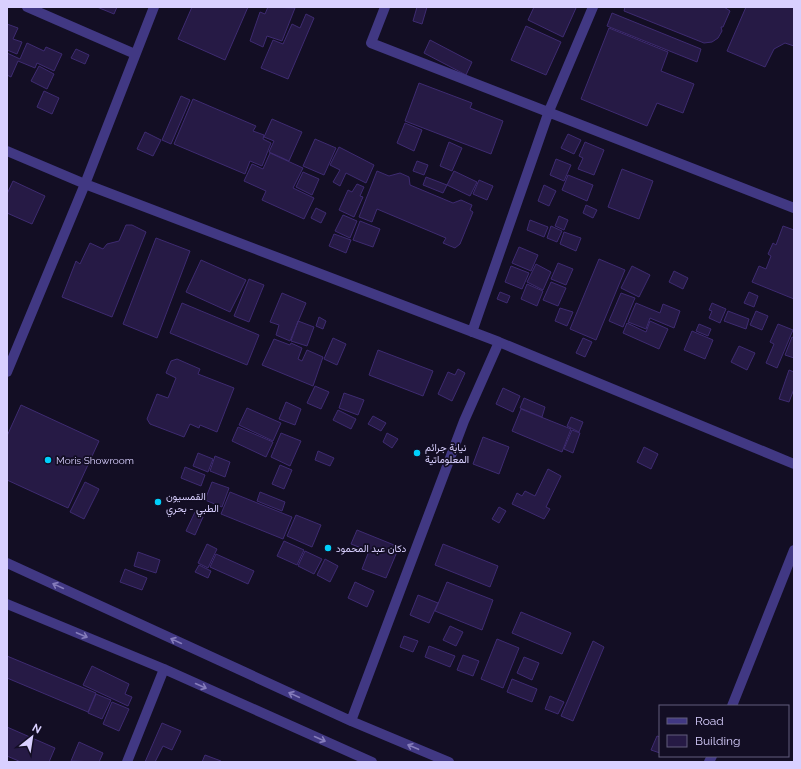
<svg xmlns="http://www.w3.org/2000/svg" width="801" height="769" font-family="Raleway,Vazirmatn,sans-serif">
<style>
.building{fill:#261a45;stroke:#3e2b71}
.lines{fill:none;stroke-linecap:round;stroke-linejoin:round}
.minor{stroke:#413883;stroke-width:10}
.oneway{stroke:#857cbb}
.poi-dot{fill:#00cffb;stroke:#130e24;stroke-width:1.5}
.labels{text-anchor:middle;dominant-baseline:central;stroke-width:3.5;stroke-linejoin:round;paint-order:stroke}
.poi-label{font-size:10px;fill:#d9d0ff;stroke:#130e24;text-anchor:start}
</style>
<rect width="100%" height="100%" fill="#130e24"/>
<path class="building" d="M97,7H117L114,14Z
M192,7H248L225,60L178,39Z
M268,7L295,8L282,41L267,36L263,47L250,41L260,12L265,14Z
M417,7H427L422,24L413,21Z
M534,7H574L576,8L563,37L528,20Z
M625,7H724L730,11L723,27H721L722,31L718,38L712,42L704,43L624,11Z
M746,7H794V46L785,43L774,49L765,67L727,51Z
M612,13L701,49L697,62L607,26Z
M306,14L314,18L288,79L261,68L273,40L283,44L292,24L300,28Z
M7,24L18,28L13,39L22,42L17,54L7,50Z
M526,26L561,42L546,75L511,60Z
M609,28L668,52L661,71L694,84L683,113L657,103L647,126L581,99Z
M430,40L472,62L466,75L424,53Z
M27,43L44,51L46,47L62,54L54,71L37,63L35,68L18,61L11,77L7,75V53L20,59Z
M76,49L89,55L85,64L71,58Z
M39,66L54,74L47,89L31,81Z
M419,83L472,103L470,108L503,121L491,154L405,121Z
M44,91L59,98L52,114L37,107Z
M181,96L190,100L171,144L162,140Z
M193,99L256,126L253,131L264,135L263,139L271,143L262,166L250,161L245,174L174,144Z
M272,119L302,132L289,161L269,152L274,141L264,137Z
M405,123L422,130L414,151L397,143Z
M145,132L161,140L153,156L137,149Z
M568,134L581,140L574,154L561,148Z
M315,139L336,148L324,175L303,166Z
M449,142L462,148L452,171L440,166Z
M585,142L604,150L594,175L578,169L583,158L579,156Z
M339,147L374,165L366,183L346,173L340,186L333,182L340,170L330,165Z
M270,153L303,168L293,188L314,198L304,219L262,200L266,191L244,181L252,164L263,169Z
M556,159L571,165L564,181L550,175Z
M417,161L428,165L424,175L413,171Z
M622,169L653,181L639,219L608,207Z
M377,171L389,176L400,173L409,177L410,185L453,203L461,200L472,205L470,210L473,212L460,244L455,248L443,243L446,238L377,209L372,222L359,217Z
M454,171L477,182L470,196L447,185Z
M303,172L319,179L312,195L296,187Z
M568,175L593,185L587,201L562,190Z
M426,177L447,185L443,193L423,185Z
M479,180L493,186L487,200L473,194Z
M13,181L45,196L32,224L7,213V194Z
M357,184L364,187L360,196L363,197L354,217L339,210L348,190L352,192Z
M544,185L556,191L549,206L538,201Z
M586,205L597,210L593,218L583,213Z
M316,208L326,213L321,223L311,218Z
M343,215L357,221L350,238L335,231Z
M559,216L568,220L564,230L555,226Z
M530,220L548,227L544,237L527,230Z
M360,221L380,229L373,247L353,240Z
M126,225H132L146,232L112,317L62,297L76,261L80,264L90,243L103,249L107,244L119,241Z
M551,226L562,231L557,242L547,238Z
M783,226L794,230V299L752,282L759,266L766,269L771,256L768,254L773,243L776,245Z
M564,232L581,238L576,251L560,244Z
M334,234L351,240L346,253L329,246Z
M156,238L190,251L157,338L123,324Z
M519,247L538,255L531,271L512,263Z
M599,259L625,270L596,340L570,329Z
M201,260L246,280L230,312L186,292Z
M558,263L573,269L566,285L551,279Z
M536,264L551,272L543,290L527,282Z
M511,266L529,273L522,289L505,282Z
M632,266L650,275L639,297L621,288Z
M674,271L688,278L683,289L669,282Z
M249,279L264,285L249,322L234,316Z
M551,282L566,288L558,306L543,300Z
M527,284L543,291L537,306L521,299Z
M500,292L510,296L507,303L497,299Z
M749,292L758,296L754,307L744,303Z
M282,293L306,303L290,341L276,335L279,325L270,322Z
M621,293L635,298L623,327L609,321Z
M182,303L259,335L247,365L170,333Z
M636,303L660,313L663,304L680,311L674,328L650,318L646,329L628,322Z
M712,303L726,309L720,323L709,318L712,311L709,310Z
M560,308L573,312L567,326L555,321Z
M728,311L749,319L746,329L724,321Z
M756,311L768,316L762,330L750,325Z
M319,317L326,321L323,329L316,326Z
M298,321L314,327L307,346L291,341Z
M650,321L668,329L659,349L623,333L627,323L646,332Z
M699,324L711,329L708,336L696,331Z
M778,324L793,330L777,368L766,363L774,344L770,342Z
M692,331L713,340L705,359L684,350Z
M792,337L794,338V358L785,355Z
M333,338L346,344L337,365L324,359Z
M583,338L592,342L585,357L576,353Z
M274,339L290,345L291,343L302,348L298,359L302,361L307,350L323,357L313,386L262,365Z
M739,346L755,353L747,370L731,362Z
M378,350L433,371L423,396L369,375Z
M177,359L200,369L198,374L234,388L217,432L200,425L199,428L190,424L184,437L150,424L147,419L157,394L168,398L176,378L166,373L171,361Z
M458,369L465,373L452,401L438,394L448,372L455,375Z
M789,370L794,372V389L789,402L779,399Z
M315,386L329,392L321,409L307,403Z
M503,388L520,396L513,412L496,404Z
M344,393L364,400L358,415L339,408Z
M524,398L545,407L542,417L520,408Z
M286,402L301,409L295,425L279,419Z
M21,405L99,441L68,508L7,480V436Z
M247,408L281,423L273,441L239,425Z
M521,409L571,429L562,452L512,431Z
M338,410L356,419L351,429L333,420Z
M373,416L386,423L381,431L368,424Z
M571,417L583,422L579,432L567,426Z
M238,427L273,442L266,457L232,441Z
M572,430L580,433L573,453L564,449Z
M281,433L301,441L290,466L271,457Z
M387,433L398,439L392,448L383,442Z
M483,437L509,447L499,474L473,464Z
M644,447L658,454L651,469L637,462Z
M318,451L334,458L330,466L315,460Z
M198,453L213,459L208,472L193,466Z
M215,456L230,462L225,477L210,471Z
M280,465L292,470L284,489L272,484Z
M185,467L205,475L201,486L181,478Z
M548,469L561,476L546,507L550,509L544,519L512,504L517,493L522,496L525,491L535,496Z
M85,482L99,489L84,519L70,512Z
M212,482L229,488L222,507L205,500Z
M230,492L292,517L283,539L221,514Z
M260,492L285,502L282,511L257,501Z
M499,507L506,511L499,523L492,519Z
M195,512L203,517L195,535L186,531Z
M296,515L321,525L312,547L287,536Z
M357,530L399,547L386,578L362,569L369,551L351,544Z
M284,541L304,550L297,565L277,556Z
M207,544L217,549L208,568L198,563Z
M443,544L498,566L490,587L435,565Z
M305,551L322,559L314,574L298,566Z
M138,552L160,560L156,573L134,566Z
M216,554L254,571L248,584L210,567Z
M325,559L338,566L330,582L317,575Z
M199,565L211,571L208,578L195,572Z
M125,569L147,578L142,590L120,582Z
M355,582L374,591L367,607L348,598Z
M447,582L493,600L482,630L435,611Z
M418,595L438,603L429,623L410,615Z
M521,612L571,633L562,654L512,633Z
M450,626L463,632L456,646L443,640Z
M404,636L418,641L413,652L400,647Z
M497,639L519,648L503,688L481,679Z
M593,641L604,647L573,721L561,716Z
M429,646L455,656L450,667L425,657Z
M463,655L479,661L473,676L457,670Z
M7,656L96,693L88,712L7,678Z
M524,657L539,663L532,680L517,673Z
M92,666L129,684L125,694L132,697L128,706L83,685Z
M512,679L537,689L532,702L507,692Z
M96,694L111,700L102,719L88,713Z
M550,696L564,702L558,714L545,709Z
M112,702L129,709L119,731L103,724Z
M162,723L181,731L172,750L163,746L155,762H145Z
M7,727L55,748L49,762H21L7,756Z
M657,736L660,737V753L651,750Z
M79,742L103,753L99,762L71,761Z
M205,755L221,761L220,762H202Z"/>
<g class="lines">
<path class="minor" d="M27,7L135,54
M385,7L371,43L794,208
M7,151L85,184L499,342L794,464
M472,332L549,111L593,7
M7,372L85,184L154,7
M7,563L351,721L449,762
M7,604L164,669L372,762
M732,706L794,550
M351,721L464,421L499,342
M127,762L164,669
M709,762L712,756"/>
</g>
<defs><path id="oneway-shaft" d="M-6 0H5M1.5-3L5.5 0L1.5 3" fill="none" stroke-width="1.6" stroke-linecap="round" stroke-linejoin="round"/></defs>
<g class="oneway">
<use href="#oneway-shaft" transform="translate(58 586) rotate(-155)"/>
<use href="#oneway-shaft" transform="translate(82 635) rotate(23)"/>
<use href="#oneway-shaft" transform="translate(176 641) rotate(-155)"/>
<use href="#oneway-shaft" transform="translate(201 686) rotate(24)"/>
<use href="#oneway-shaft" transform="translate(294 695) rotate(-155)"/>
<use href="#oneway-shaft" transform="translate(320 739) rotate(24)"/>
<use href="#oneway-shaft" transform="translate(413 747) rotate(-157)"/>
</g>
<g class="poi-dot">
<circle cx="417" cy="453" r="4"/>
<circle cx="48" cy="460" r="4"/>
<circle cx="158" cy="502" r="4"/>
<circle cx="328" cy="548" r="4"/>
</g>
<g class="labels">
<g class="poi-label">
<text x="425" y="447">نيابة جرائم<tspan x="425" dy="12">المعلوماتية</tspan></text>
<text x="56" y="460">Moris Showroom</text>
<text x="166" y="496">القمسيون<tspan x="166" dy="12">الطبي - بحري</tspan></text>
<text x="336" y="548">دكان عبد المحمود</text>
</g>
</g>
<rect width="801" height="769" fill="none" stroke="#d9d0ff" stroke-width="16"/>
<rect x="659" y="705" width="130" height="52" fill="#130e24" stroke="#625c7c"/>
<rect x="667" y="718" width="20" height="6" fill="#413883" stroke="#625c7c"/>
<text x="695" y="725" font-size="12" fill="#d9d0ff">Road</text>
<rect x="667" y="735" width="20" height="12" fill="#261a45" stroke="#625c7c"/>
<text x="695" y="745" font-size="12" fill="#d9d0ff">Building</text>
<g transform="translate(32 737) rotate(30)" stroke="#130e24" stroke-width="3" paint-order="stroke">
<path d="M0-3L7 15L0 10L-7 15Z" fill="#d9d0ff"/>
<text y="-6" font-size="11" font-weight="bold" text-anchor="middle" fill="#d9d0ff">N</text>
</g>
</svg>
